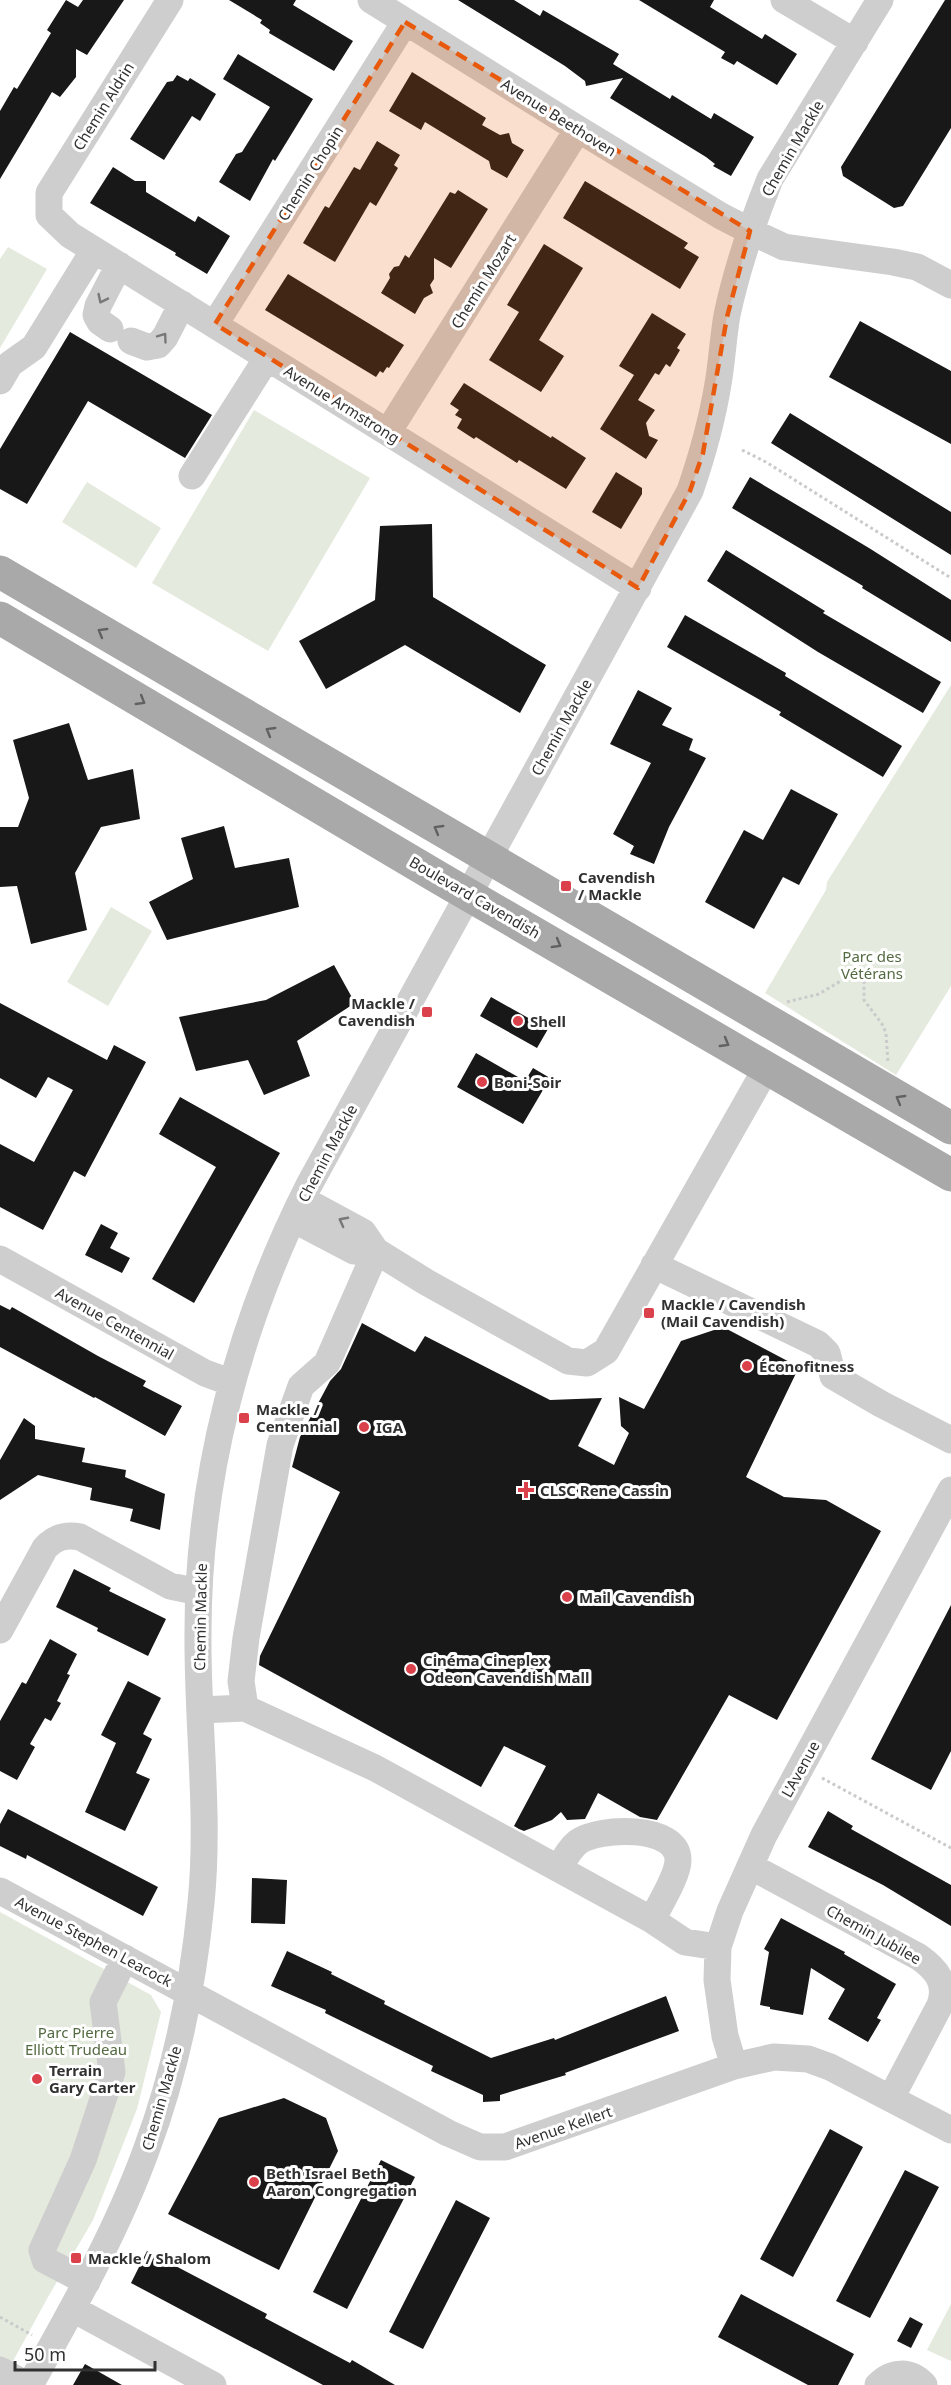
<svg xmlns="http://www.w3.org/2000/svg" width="951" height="2385" font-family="'Noto Sans',sans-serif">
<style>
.green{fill:#e4eadd}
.building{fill:#181818}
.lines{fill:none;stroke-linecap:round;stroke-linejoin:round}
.path{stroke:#cbcbcb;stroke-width:3;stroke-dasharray:3 3;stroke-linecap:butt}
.minor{stroke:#cecece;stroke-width:27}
.major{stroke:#a9a9a9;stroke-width:33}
.oneway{stroke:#787878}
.oneway2{stroke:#616161}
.marked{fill:#e8590c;fill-opacity:0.2;stroke:#e8590c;stroke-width:4.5;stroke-dasharray:12 8;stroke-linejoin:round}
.poi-dot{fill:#db414a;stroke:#fff;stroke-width:2}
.labels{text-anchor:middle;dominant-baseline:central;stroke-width:6;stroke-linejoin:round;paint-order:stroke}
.street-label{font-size:15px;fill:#313131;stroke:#fff}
.poi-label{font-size:15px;font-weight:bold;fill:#313131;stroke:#fff;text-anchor:start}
.park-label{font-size:15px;fill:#546a41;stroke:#fff}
</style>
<rect width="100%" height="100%" fill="#fff"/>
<path class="green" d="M8,247L47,269L0,348V259Z
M254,410L370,478L268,651L152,583Z
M87,482L161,528L136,568L62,522Z
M951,685V986L896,1075L765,993L826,890L827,882Z
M111,907L152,931L108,1006L67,982Z
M0,1912L151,1995L161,2012L137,2109L93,2220L48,2297L0,2385Z
M951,2304V2361L927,2350Z"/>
<path class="building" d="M66,0L78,7L83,0H124L87,55L76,49V77L60,97L52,92L0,179V111L14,87L17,89L51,33L47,30Z
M229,0H296L293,5L353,41L334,71L269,33L270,30L260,23L262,20Z
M458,0H514L540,16L543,10L619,54L613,64L670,99L672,95L711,119L714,113L754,137L731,176L713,166L715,164L706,157L610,98L623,78L586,86L585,81L565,66Z
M639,0H714L710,7L762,39L765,34L797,54L777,85L737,61L734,65L721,58L725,52Z
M945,0H951V128L903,206L894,208L843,176L841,167Z
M238,54L313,99L275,161L273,159L250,201L219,182L236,154L242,152L270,107L223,79Z
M412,72L486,118L482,125L500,135L509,133L512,143L524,150L507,178L491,169L489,161L425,122L421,130L389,111Z
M177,75L188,81L190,78L216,94L200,121L192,116L164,160L130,139L167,82L173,81Z
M377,141L400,155L394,165L398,168L376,206L370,202L335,262L303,243L325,206L329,208L354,167L360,170Z
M113,167L135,181H146V192L195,222L198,216L230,236L207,274L175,255L176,253L90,203Z
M585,181L688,243L684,248L699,257L680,289L563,218Z
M458,190L488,209L451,268L434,258V279L430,285L433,293L424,298L415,314L381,293L390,278L389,274L394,267L399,266L405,255L409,258L450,192L455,194Z
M544,244L583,268L539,340L564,356L541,392L489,360L519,312L507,305Z
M288,274L404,345L389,368L387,367L383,373L380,371L376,377L265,310Z
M652,313L686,334L677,348L680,350L670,367L666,364L659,375L655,373L638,400L655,410L646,423L649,436L658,440L646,459L600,429L634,375L619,366Z
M860,321L951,371V444L829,377Z
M70,332L212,415L185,458L88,401L27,504L0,489V449Z
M464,383L551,438L552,436L586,458L566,489L519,460L517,463L476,437L474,439L457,428L462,419L455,415L459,410L450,404Z
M790,413L951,512V555L771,443Z
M616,472L642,488V494L621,529L592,512Z
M750,477L869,548L951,600V642L862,588L863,586L732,508Z
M432,524L433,597L546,665L520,713L405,645L326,689L299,641L375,600L380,526Z
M726,550L825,611L823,613L941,682L923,713L818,652L707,581Z
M685,615L786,673L785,676L902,746L883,777L779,715L781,712L667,647Z
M638,690L672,708L662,725L693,739L689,750L706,758L669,827L654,864L630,854L634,846L613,834L651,763L610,744Z
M69,723L88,780L133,769L140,819L101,827L75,873L87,930L31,944L17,886L0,887V827H18L29,798L13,740Z
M791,789L838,814L799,885L783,877L754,929L705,902L744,830L763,840Z
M224,826L235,868L289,858L299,907L167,940L149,902L193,879L181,838Z
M334,965L355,1003L297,1041L310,1076L264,1095L248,1060L196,1071L179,1017L266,1000Z
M491,997L548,1029L537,1048L480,1016Z
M0,1003L107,1060L114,1045L146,1062L85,1177L74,1171L43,1230L0,1207V1144L34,1162L73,1090L48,1077L36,1098L0,1078Z
M476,1053L525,1081L533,1068L550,1078L523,1124L457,1087Z
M180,1097L280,1153L194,1303L152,1279L216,1167L159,1134Z
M101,1224L118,1233L110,1248L130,1258L122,1273L85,1255Z
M0,1305L10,1310L12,1307L98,1356L146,1381L143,1386L182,1406L165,1436L95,1397L94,1398L0,1347Z
M362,1323L415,1352L425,1336L550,1400L602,1398L578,1446L614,1465L629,1433L621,1426L619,1397L644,1409L681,1341L723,1327L799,1367L746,1477L784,1497L826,1500L881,1531L777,1720L729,1695L657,1820L640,1817L598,1793L585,1819L567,1820L561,1812L552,1820L524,1831L519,1829L514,1826L546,1766L504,1746L481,1787L259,1665L260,1656L340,1492L292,1467L300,1437L330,1381L341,1369Z
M24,1418L35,1426V1439L85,1448L82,1462L126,1470L125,1477L165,1494L160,1530L130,1521L133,1509L90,1500L92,1488L38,1475L0,1500V1460Z
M74,1569L111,1588L109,1591L166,1619L148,1656L97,1631L98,1628L56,1607Z
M951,1605V1751L931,1790L871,1759Z
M50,1639L77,1654L67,1674L70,1675L57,1701L61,1703L51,1721L45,1718L30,1744L35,1747L17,1780L0,1771V1721L22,1682L26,1684Z
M128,1681L161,1698L143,1734L152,1739L136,1773L150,1779L125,1831L85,1812L116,1743L101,1735Z
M8,1809L158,1887L143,1916L27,1855L26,1859L0,1846V1824Z
M828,1811L853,1826L851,1829L951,1885V1926L883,1885L808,1847Z
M252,1878L287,1880L285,1924L251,1923Z
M781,1918L839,1949L845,1952L844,1954L896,1984L877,2018L881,2020L868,2042L828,2019L845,1989L811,1968L803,2015L770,2009V2007L760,2005L769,1952L764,1949Z
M287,1951L332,1972L331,1974L385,2001L384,2004L491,2058L554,2038L555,2040L666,1996L679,2031L565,2073L566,2075L500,2095V2101L483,2102V2095L431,2071L433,2066L325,2013L326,2010L271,1986Z
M284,2098L326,2118L338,2151L279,2270L168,2214L219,2118Z
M830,2129L863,2147L793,2277L760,2259Z
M381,2160L415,2177L347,2309L313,2292Z
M905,2170L939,2187L870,2318L836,2301Z
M456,2200L490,2218L423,2349L389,2332Z
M147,2251L267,2314L265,2318L350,2363L352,2360L395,2385H323L131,2283Z
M741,2294L854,2354L838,2385H808L718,2337Z
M910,2317L923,2324L911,2348L897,2341Z
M85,2364L122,2385H73Z"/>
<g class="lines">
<path class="path" d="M742,450L766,462L951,578
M787,1002L819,994L844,979H864V1000L882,1024L886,1033L888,1063
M822,1778L951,1848
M0,2317L32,2335"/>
<path class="minor" d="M170,0L49,193V215L70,235L638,588
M371,0L578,129L721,216L750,231L784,247L893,262L917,267L951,285
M784,0L855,42
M215,324L405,22
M110,329L100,322L96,315L98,306L119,265
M131,341L147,347L158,345L165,337L182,304
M0,381L10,364L34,347L94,250
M388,432L578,129
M192,476L267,358
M302,1199L363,1232L376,1251L426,1282L568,1361L587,1363L606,1351L767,1067
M293,1219L354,1251H376
M0,1259L205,1373L232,1383
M654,1265L818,1344L827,1353L833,1376L881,1404L951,1440
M0,1630L45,1548C55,1537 66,1534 80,1537L170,1586L199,1592
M245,1708L241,1681L246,1638L280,1445L301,1386L327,1363L376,1251
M200,1710L245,1708L375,1768L652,1920L685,1942L718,1947
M750,1866L919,1957C936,1969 948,1983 940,2005L891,2098
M559,1869C564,1860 569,1849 578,1842C598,1827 678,1824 678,1860C678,1876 659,1905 652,1920
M0,1891L448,2133L480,2147H505L734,2066L774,2057L808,2059L830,2067L951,2130
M734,2066L725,2036L717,1980L718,1947L730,1911L764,1835L951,1490
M87,2282L45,2260L42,2250L83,2160L112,2072L103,2002L125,1958
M73,2309L213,2385
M0,2370L27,2385
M30,2385C73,2308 117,2231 147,2148C176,2070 193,1985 201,1903C210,1813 197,1723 198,1632C198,1477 239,1323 309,1185L690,491C702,456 712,421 718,384C722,361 723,338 727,315C737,268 752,224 770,179L880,0
M878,2385C892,2371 910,2370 924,2385"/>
<path class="major" d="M0,572L951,1128
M0,618L441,879L951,1175"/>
</g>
<defs><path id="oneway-chevron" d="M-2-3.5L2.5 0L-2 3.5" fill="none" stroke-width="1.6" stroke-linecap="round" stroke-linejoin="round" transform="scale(1.5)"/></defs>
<g class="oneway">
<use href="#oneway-chevron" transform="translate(102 299) rotate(116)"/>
<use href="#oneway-chevron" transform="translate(163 337) rotate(-54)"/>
<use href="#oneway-chevron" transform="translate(343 1221) rotate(-152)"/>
</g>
<g class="oneway2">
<use href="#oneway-chevron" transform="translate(102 632) rotate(-150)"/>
<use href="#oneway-chevron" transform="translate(141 701) rotate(31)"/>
<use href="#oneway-chevron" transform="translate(270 731) rotate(-150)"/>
<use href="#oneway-chevron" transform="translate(438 829) rotate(-150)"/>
<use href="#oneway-chevron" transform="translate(557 944) rotate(30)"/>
<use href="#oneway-chevron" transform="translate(725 1043) rotate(30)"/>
<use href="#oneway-chevron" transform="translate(900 1099) rotate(-150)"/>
</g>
<path class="marked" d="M405,22L750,231L727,317L703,453L690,491L638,588L215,324Z"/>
<g class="poi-dot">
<rect x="560" y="880" width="12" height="12" rx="3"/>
<rect x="421" y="1006" width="12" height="12" rx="3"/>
<circle cx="518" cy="1021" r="6"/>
<circle cx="482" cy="1082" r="6"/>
<rect x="643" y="1307" width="12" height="12" rx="3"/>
<circle cx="747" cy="1366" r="6"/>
<rect x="238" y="1412" width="12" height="12" rx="3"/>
<circle cx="364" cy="1427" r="6"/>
<path d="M523 1481h6v6h6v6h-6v6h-6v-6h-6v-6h6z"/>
<circle cx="567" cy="1597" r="6"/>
<circle cx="411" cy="1669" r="6"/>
<circle cx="37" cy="2079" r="6"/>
<circle cx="254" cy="2182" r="6"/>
<rect x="70" y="2252" width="12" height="12" rx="3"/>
</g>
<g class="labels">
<g class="street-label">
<text transform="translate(103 106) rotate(-58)">Chemin Aldrin</text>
<text transform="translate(559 117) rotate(32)">Avenue Beethoven</text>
<text transform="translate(792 148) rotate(-60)">Chemin Mackle</text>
<text transform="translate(310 173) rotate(-58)">Chemin Chopin</text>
<text transform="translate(483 281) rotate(-58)">Chemin Mozart</text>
<text transform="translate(342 404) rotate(32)">Avenue Armstrong</text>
<text transform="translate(561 727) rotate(-61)">Chemin Mackle</text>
<text transform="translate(475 897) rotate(30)">Boulevard Cavendish</text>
<text transform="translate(327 1153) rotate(-62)">Chemin Mackle</text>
<text transform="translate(115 1323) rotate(29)">Avenue Centennial</text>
<text transform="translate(200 1617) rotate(-89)">Chemin Mackle</text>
<text transform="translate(800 1769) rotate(-61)">L'Avenue</text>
<text transform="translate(874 1934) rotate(29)">Chemin Jubilee</text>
<text transform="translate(94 1941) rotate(28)">Avenue Stephen Leacock</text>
<text transform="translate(161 2098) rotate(-74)">Chemin Mackle</text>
<text transform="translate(563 2127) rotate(-19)">Avenue Kellert</text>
</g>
<g class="poi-label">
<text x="578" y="877">Cavendish<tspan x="578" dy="17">/ Mackle</tspan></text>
<text x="415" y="1003" text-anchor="end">Mackle /<tspan x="415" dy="17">Cavendish</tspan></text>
<text x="530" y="1021">Shell</text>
<text x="494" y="1082">Boni-Soir</text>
<text x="661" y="1304">Mackle / Cavendish<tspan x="661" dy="17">(Mail Cavendish)</tspan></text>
<text x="759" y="1366">Éconofitness</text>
<text x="256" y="1409">Mackle /<tspan x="256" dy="17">Centennial</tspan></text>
<text x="376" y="1427">IGA</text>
<text x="540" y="1490">CLSC Rene Cassin</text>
<text x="579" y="1597">Mail Cavendish</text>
<text x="423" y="1660">Cinéma Cineplex<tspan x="423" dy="17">Odeon Cavendish Mall</tspan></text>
<text x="49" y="2070">Terrain<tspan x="49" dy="17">Gary Carter</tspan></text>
<text x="266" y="2173">Beth Israel Beth<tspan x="266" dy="17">Aaron Congregation</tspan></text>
<text x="88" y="2258">Mackle / Shalom</text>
</g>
<g class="park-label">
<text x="872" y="956">Parc des<tspan x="872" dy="17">Vétérans</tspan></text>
<text x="76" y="2032">Parc Pierre<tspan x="76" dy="17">Elliott Trudeau</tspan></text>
</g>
</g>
<path d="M15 2361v9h140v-9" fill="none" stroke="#313131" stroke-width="3"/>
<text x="24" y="2361" font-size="18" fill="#313131" stroke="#ffffff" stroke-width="4.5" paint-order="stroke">50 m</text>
</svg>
